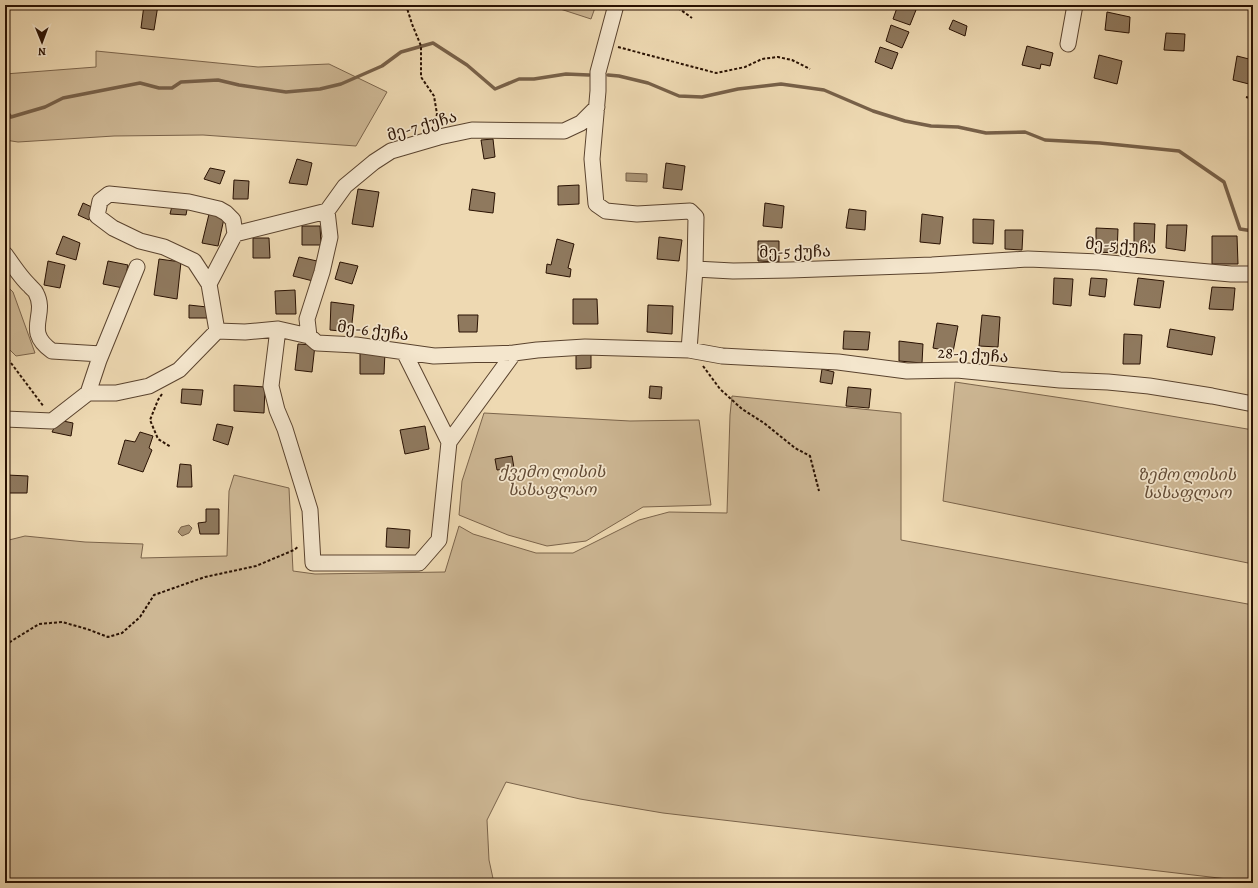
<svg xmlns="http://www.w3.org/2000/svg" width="1258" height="888" font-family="Alegreya,'Noto Serif Georgian',serif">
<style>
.green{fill:#cdb794;stroke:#7b644b}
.water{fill:#ab9576;stroke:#776048}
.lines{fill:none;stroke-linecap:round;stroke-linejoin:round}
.stream{stroke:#776048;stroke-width:3.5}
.building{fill:#8f795e;stroke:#291102}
.minor-casing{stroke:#5a432e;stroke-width:17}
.path{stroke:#291102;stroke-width:2;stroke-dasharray:3 2;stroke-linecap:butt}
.minor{stroke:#f4e6cd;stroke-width:15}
.labels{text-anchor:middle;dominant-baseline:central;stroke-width:3.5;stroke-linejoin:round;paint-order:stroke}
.street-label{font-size:16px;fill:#291102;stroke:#f4e6cd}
.park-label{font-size:16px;font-style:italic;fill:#624b35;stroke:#f4e6cd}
</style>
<rect width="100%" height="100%" fill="#eed9b2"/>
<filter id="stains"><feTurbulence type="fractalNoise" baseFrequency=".005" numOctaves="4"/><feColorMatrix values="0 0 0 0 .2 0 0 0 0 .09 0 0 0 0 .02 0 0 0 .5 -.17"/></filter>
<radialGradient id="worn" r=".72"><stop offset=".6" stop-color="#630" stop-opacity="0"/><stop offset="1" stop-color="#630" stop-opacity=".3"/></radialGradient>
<path class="green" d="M548,5H596L591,19Z
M96,51L258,67L329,64L387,92L356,146L203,135L114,136L18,142L5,140V74L96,67Z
M5,284L13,292L35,353L16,356L5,345Z
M955,382L1089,402L1253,430V564L943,501Z
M732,396L901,413V540L1253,605V882L663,813L580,799L506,782L487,820L489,860L494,883H5V541L25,536L85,542L143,544L141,558L227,556L229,491L234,475L289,488L293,571L315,574L445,572L459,526L473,534L536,553H573L639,520L669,512L727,513L730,415Z
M484,413L630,421L699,420L711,505L643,507L586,541L547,546L508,535L459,515L462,481Z"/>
<path class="water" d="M626,173L647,174V182L626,181Z
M189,525L192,528L189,533L182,536L178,532L181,527Z"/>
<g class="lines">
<path class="stream" d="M608,75L619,76L648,83L679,96L702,97L738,89L781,84L824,90L873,111L905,121L931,126L958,127L986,133L1025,132L1045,140L1100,143L1179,151L1224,182L1240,229L1253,231
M5,110L11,117L45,107L63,98L140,83L159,88H172L181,82L218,80L239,85L286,92L320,89L341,84L382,66L401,52L433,43L467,65L495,89L519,79H534L566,74L589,75"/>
</g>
<path class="building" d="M144,5H158L154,30L141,28Z
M641,5H651L650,8L641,7Z
M898,5H903L916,10L910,25L893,19Z
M1107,12L1130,17L1129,33L1105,30Z
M953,20L967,26L965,36L949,29Z
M891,25L909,32L902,48L886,41Z
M1166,33L1185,34L1184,51L1164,50Z
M1027,46L1053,53L1050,66L1041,64L1040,69L1022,65Z
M880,47L898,53L892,69L875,62Z
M1099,55L1122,61L1117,84L1094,78Z
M1237,56L1253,60V85L1233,80Z
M493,139L495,157L484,159L481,140Z
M297,159L312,163L307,185L289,183Z
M666,163L685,166L682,190L663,188Z
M210,168L225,171L220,184L204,179Z
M234,180L249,181L248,199H233Z
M579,185V204L558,205V186Z
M358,189L379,192L373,227L352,224Z
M472,189L495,193L493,213L469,210Z
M173,202L188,204L186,215L170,214Z
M83,203L94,208L89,220L78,215Z
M765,203L784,206L782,228L763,226Z
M849,209L866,211L865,230L846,228Z
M210,210L225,214L218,246L202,243Z
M922,214L943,217L940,244L920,242Z
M973,219L994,220L993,244L973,243Z
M1134,223L1155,224L1154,246L1134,245Z
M1167,225H1187L1185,251L1166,248Z
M302,226H320L321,245H302Z
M1096,228L1118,229L1117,253L1096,252Z
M1005,230H1023L1022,250L1005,249Z
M63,236L80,243L76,260L56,254Z
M1212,236H1237L1238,264H1212Z
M659,237L682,240L679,261L657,259Z
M253,238H269L270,258H253Z
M557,239L574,244L568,268L571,269L570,277L546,273L547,264L551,265Z
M758,241H779V262L758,261Z
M299,257L317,261L313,281L293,276Z
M159,259L181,262L177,299L154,295Z
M48,261L65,265L60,288L44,285Z
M108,261L128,265L123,288L103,284Z
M340,262L358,266L352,284L335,279Z
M1054,278L1073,279L1071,306L1053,304Z
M1091,278L1107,279L1105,297L1089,295Z
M1138,278L1164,281L1160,308L1134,305Z
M1212,287L1235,288L1233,310L1209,309Z
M295,290L296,314H276L275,291Z
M573,299H597L598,324H573Z
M331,302L354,305L351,332L330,330Z
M189,305L207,307V318H189Z
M648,305L673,306L672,334L647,332Z
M458,315H478L477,332H459Z
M982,315L1000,317L998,347L979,346Z
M937,323L958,326L953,352L933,348Z
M1170,329L1215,337L1212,355L1167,347Z
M844,331L870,332L868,350L843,349Z
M1124,334L1142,335L1140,364H1123Z
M899,341L923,344L922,363L899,361Z
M298,344L315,345L312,372L295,370Z
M360,352H385L384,374H360Z
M576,353H591V368L576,369Z
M822,369L834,372L832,384L820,382Z
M234,385L265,387L264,413L234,411Z
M650,386L662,387L661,399L649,398Z
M848,387L871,389L869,408L846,406Z
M182,389L203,390L201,405L181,403Z
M58,420L73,423L71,436L52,432Z
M217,424L233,427L228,445L213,440Z
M425,426L429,449L405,454L400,430Z
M140,432L153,436L149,448L152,450L143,472L118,464L125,440L135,442Z
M512,456L514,468L497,470L495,459Z
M180,464L191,465L192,487H177Z
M7,475L28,476L27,493H6Z
M206,509H219V534H200L198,523L206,522Z
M387,528L410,530L409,548L386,547Z"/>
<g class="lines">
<defs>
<path id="minor" d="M616,5L598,72V91L592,159L596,204L606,211L637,214L690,211L696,217L695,269L733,271L790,270L932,265L1028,259L1099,262L1231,274H1253
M1068,44L1075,5
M5,254C12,264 21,278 30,286C32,289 35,290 36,293C48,315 23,331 52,351L101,354
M209,284L194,261L164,247L140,241L113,228L97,216L100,201L109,194L189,202L219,209L226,213L233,220L235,234
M278,329L271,386L277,410L285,429L310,510L313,563H419L439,540L449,442L404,352
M217,331L209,284L235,234L327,211L345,186L374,162L391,151L439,137L472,130L564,131L581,123L597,107
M309,336L307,319L322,272L330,237L327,211
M689,350L722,356L838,362L907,371L957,370L1060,380L1108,382L1149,386L1212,396L1253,404
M88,393L99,360L137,267
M5,419L52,421L88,393H116L149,386L179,370L217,331L245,332L278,329L309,336L317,343L356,345L434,356L514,353L537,350L585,347L689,350L695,269
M449,442L514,353"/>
</defs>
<use href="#minor" class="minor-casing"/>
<path class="path" d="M406,5L412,24L421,46V77L434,96L437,114L434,125
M674,5L692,18
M618,47L716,73L745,67L762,59L778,57L792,60L810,69
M1246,97L1253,99
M5,355L44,407
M703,366L720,389L742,409L764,423L795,448L810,456L819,491
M162,394L158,400L150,420L158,439L171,447
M5,645L39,624L62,622L87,629L108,637L122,633L140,617L154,595L205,577L256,566L294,550L299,546"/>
<use href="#minor" class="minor"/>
</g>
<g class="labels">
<g class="street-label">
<text transform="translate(422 126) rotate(-16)">მე-7 ქუჩა</text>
<text transform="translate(1121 246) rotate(4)">მე-5 ქუჩა</text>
<text transform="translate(795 252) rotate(-1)">მე-5 ქუჩა</text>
<text transform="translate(373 331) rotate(7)">მე-6 ქუჩა</text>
<text transform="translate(973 355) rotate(4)">28-ე ქუჩა</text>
</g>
<g class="park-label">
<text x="552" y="472">ქვემო ლისის<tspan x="552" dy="18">სასაფლაო</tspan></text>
<text x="1187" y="475">ზემო ლისის<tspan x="1187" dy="18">სასაფლაო</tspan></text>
</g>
</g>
<rect width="1258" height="888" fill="none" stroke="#eed9b2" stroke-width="20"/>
<rect x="6" y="6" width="1246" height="876" fill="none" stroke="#291102" stroke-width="2"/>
<rect x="10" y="10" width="1238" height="868" fill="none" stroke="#291102"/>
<g transform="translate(42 42) rotate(179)" stroke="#f4e6cd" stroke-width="3" paint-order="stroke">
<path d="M0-3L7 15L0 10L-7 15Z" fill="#291102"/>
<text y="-6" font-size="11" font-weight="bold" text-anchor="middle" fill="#291102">N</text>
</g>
<rect width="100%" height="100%" filter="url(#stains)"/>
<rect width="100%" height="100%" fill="url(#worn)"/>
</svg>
